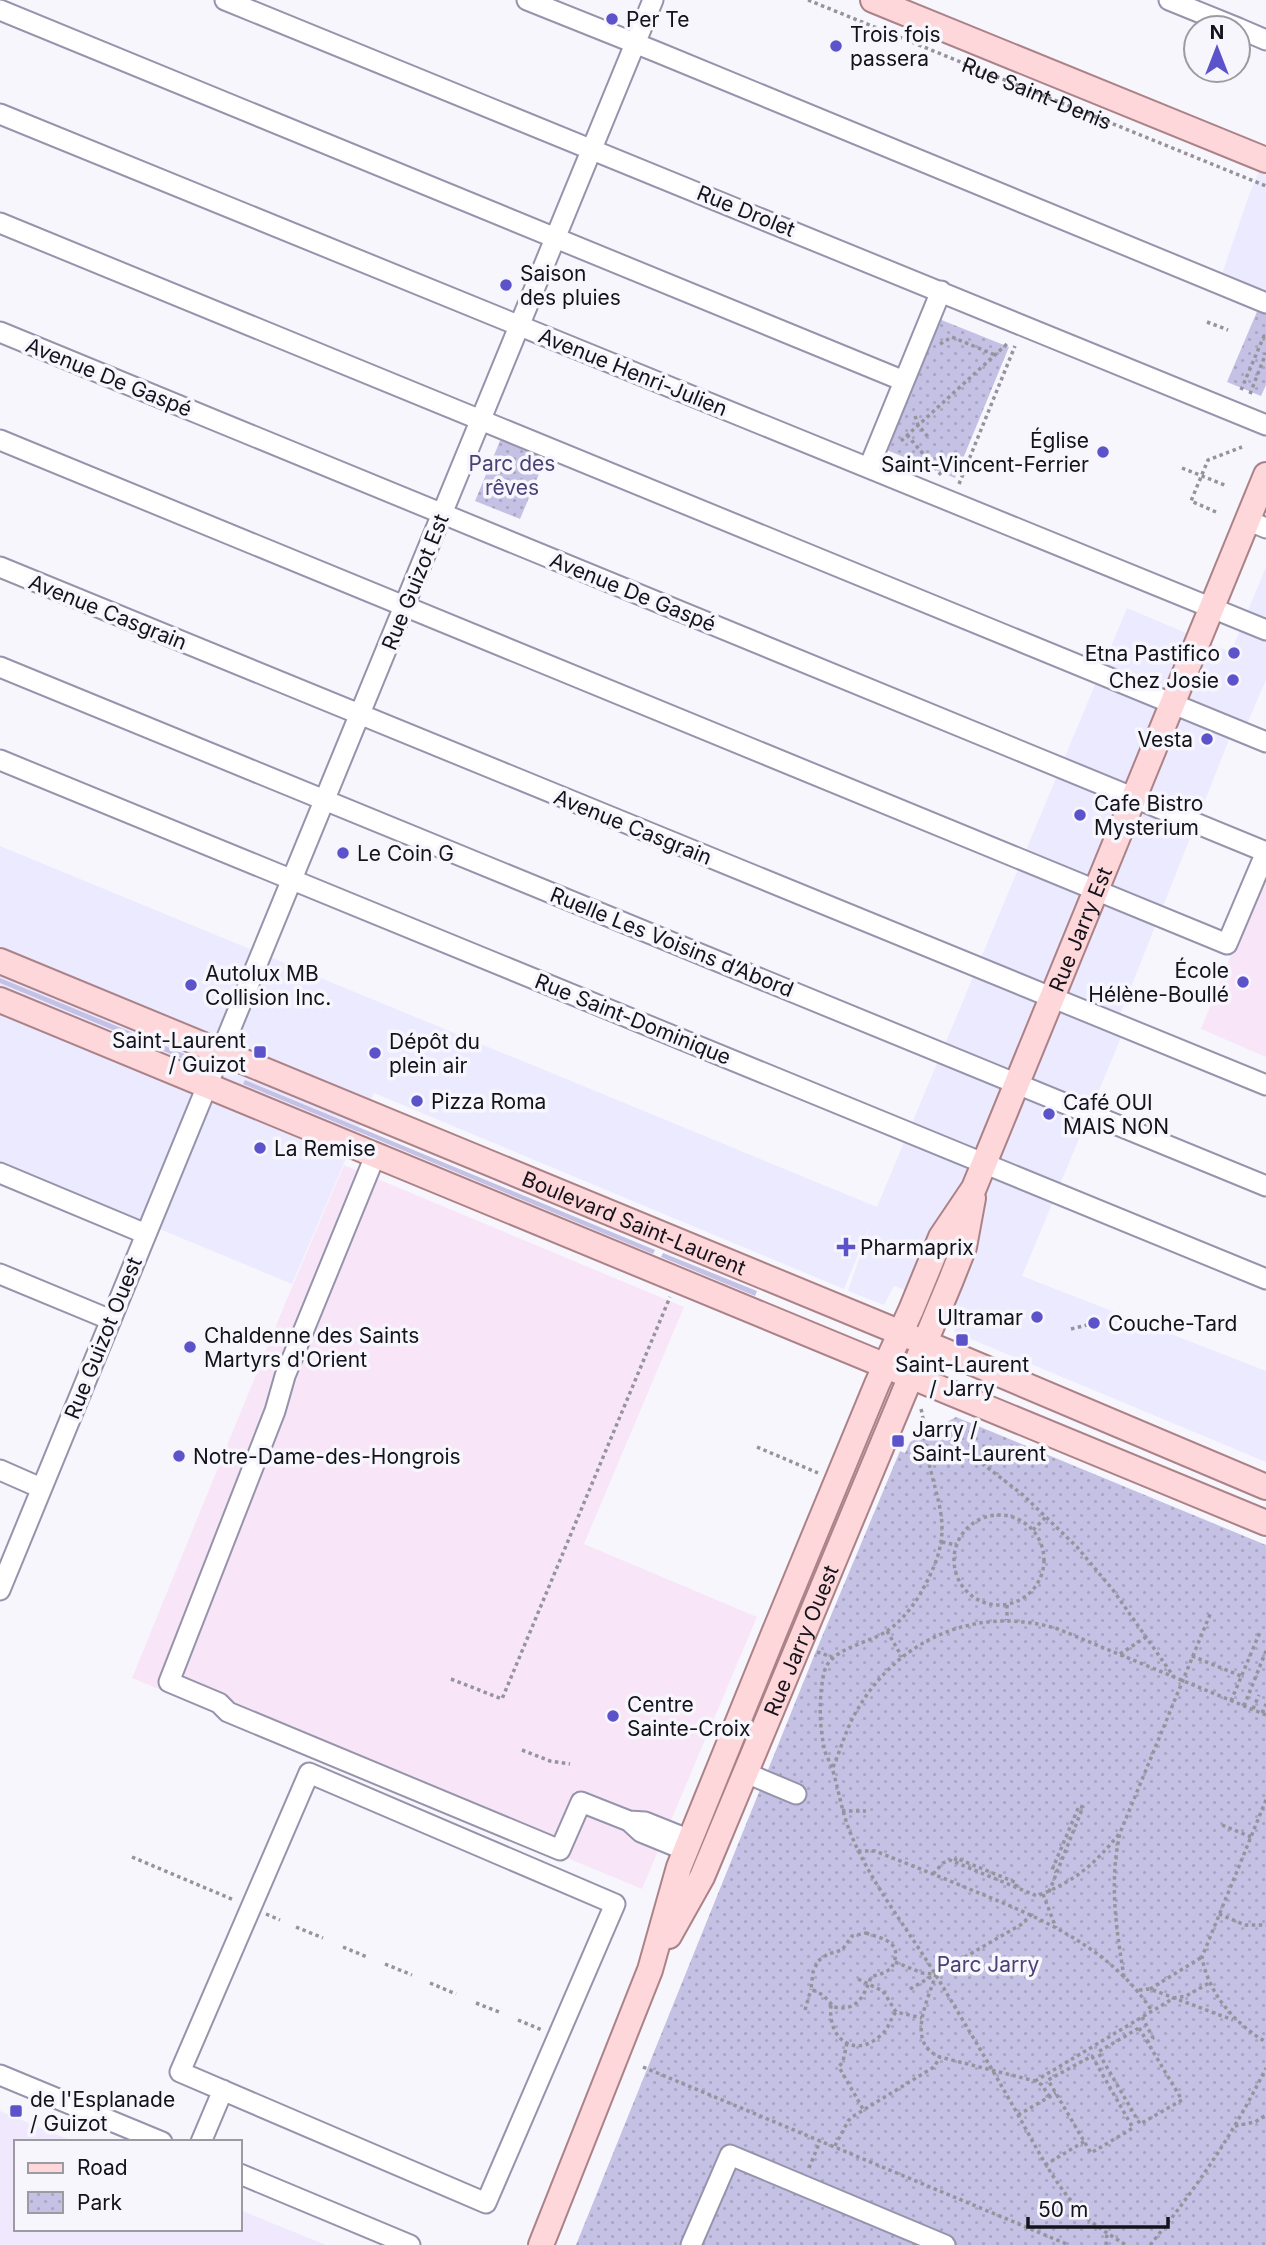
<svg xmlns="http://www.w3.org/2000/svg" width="1266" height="2245" font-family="Inter,sans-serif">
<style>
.built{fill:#eceaff}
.industrial{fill:#f0e9fe}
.education{fill:#f8e6f8}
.grass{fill:#c5c1e5}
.park{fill:url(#park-dots)}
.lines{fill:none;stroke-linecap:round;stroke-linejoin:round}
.minor-casing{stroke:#9693ac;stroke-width:23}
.major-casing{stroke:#aa8287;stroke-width:28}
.path{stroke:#95949c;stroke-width:3.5;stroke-dasharray:3.5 3.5;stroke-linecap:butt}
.minor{stroke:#fff;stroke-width:19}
.major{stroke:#fdd7d9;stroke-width:24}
.poi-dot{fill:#5c53cb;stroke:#f7f6fc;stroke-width:2.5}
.labels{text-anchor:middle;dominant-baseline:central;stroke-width:7;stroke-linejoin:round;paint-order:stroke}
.poi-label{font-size:21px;fill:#14131c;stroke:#f7f6fc;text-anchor:start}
.street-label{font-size:21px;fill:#14131c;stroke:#f7f6fc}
.park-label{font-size:21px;fill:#4b4177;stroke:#f7f6fc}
</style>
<defs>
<pattern id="park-dots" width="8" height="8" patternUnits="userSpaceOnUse" patternTransform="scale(1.75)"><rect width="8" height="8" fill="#c5c1e5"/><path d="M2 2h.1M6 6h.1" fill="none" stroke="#a8a5c4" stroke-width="1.8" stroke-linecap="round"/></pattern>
</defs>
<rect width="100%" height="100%" fill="#f7f6fc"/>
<path class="built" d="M1266,154V295L1221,277L1249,195Z
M1266,567V680L1242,735L1232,732L1118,1020L1127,1023L1022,1276L1266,1371V1462L954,1332L960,1310L894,1286L884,1305L848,1291L871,1223L844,1289L374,1093L292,1284L0,1163V846L877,1207L1127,608L1231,652Z"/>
<path class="industrial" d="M0,2111L75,2142H16V2229H240V2210L326,2245H0Z"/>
<path class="education" d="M1263,876L1266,877V1057L1201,1029Z
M344,1165L684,1307L584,1544L757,1617L642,1889L132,1678L289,1294Z"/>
<path class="grass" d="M0,978L187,1055L185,1060L0,983Z
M245,1080L655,1250L653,1254L243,1084Z
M663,1253L757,1291L755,1296L661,1257Z"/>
<path class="park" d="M1259,307L1266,310V385L1261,396L1227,382Z
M939,319L1009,347L955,478L884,449Z
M502,436L547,455L520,519L475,501Z
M956,1417L1266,1545V2245H576L816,1651L900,1451L905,1453L910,1442Z"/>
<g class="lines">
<defs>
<path id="minor" d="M225,0L1266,425
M527,0L657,52L1266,303
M1169,0L1238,28
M0,10L904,381
M1238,28L1266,40
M0,114L1266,630
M0,223L1266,742
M0,332L1266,852L1227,944L0,440
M869,467L941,291
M1247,520L1266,528
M0,567L1266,1085
M0,667L1266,1186
M0,760L1266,1279
M375,1156L285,1376L275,1411L169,1682L219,1703L228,1712L560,1850L581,1802L629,1821
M0,1173L146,1234
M0,1274L111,1320
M0,1470L41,1488
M0,1590L653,0
M309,1773L615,1904L486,2203L180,2072Z
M746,1773L796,1794
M685,1850L641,1832L629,1821L645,1822L690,1840
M0,2075L162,2142
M201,2142L223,2090
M240,2174L410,2245
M691,2245L730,2155L945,2245"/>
<g id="major">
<path d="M873,0L1266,160"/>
<path id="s2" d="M0,961L947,1352L1266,1487"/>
<path d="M0,1000L1266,1523"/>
<path id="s3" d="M669,1936L702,1877L951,1280L964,1247L973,1198"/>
<path id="s4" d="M541,2245L650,1970L679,1867L774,1633L877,1384L911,1310L941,1237L974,1188L1266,475"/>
</g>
</defs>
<use href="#minor" class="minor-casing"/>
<use href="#major" class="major-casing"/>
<g class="path">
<path id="s1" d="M808,0L1266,186"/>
<path d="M1207,322L1228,330"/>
<path d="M940,344L952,337L995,355"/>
<path d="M1241,390L1264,336L1266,337"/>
<path d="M1250,394L1266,353"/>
<path d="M915,416L918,425L929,438"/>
<path d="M907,435L942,476"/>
<path d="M901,441L1008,343"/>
<path d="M1182,468L1227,486"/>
<path d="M959,484L1015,346"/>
<path d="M1216,512L1191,501L1208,460L1242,447"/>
<path d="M1071,1329L1087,1325"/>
<path d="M921,1409C925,1423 923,1436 926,1450C938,1509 956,1529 924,1587C916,1603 902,1621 887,1631C868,1644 829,1648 824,1673C819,1696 819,1723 824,1747C825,1755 831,1763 833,1771C839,1792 842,1812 850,1832C871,1884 908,1929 937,1977C964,2022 991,2067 1017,2113C1036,2147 1053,2182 1080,2211C1093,2225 1110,2235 1126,2245"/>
<path d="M925,1423L948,1437L1023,1495L1077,1547L1113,1590L1174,1677"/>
<path d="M757,1447L818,1473"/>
<circle cx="999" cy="1560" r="45"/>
<path d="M1033,1530L1046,1517"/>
<path d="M942,1542L956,1545"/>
<path d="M1007,1605V1620"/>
<path d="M887,1631L902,1657"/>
<path d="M817,1652L832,1657"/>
<path d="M1120,1654L1146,1637"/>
<path d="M1192,1656L1241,1676"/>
<path d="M451,1679L502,1699L670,1297"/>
<path d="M1231,1701L1260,1632"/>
<path d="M1244,1706L1266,1651"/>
<path d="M1253,1709L1259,1695"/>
<path d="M1262,1713L1266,1704"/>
<path d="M522,1750L550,1761L570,1764"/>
<path d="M833,1767C841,1749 846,1729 856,1712C897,1639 977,1604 1058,1629L1266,1715"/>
<path d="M1266,1800L1202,1957C1208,1993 1235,2024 1266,2042"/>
<path d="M842,1811H866"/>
<path d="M1222,1825L1251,1837"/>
<path d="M858,1851H875C908,1864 941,1877 974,1891C1041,1918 1111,1948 1152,2011"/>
<path d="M132,1857L234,1900"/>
<path d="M955,1861L956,1858L1017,1883L1016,1887"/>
<path d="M933,1874L943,1863L950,1860L1037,1896C1075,1881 1094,1865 1119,1834"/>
<path d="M1049,1892L1083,1807L1079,1806L1052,1870L1056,1872"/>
<path d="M1043,1894L1056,1928"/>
<path d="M266,1914L280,1920"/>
<path d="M1219,1914L1245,1925H1266"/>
<path d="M296,1927L323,1938"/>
<path d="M866,1933C880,1938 902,1941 894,1962C892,1967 892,1968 887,1971C882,1974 876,1975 871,1977C864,1996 857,2012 834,2007L823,1995L811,1989L813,1972L818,1961L828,1954L842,1950L852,1936Z"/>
<path d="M343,1947L367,1957"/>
<path d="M895,1962L922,1973L934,1974"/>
<path d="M385,1964L412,1975"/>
<path d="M936,1974C928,2000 905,2043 940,2057L1035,2081L1042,2085L1049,2096"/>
<path d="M1124,1977C1116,1927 1109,1882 1120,1833L1211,1612"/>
<path d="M858,1979L883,1991L896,2012L922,2018"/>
<path d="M430,1983L456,1994"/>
<path d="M910,1989L1022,1924L1032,1914"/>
<path d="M1150,1989L1202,1957"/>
<path d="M1139,1990L1150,1989L1233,2020"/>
<path d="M476,2003L502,2013"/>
<path d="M831,2005C827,2038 854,2060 881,2035C889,2029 890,2019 896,2012"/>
<path d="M805,2010L811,1989"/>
<path d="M1142,2017L1153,2038L1147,2042"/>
<path d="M518,2020L542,2030"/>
<path d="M1139,2028L1182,2100L1140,2124L1098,2052Z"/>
<path d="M847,2043L843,2061L839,2067L863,2109"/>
<path d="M1092,2056L1133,2128L1091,2153L1048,2080Z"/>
<path d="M643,2067L1069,2245"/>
<path d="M1035,2081L1174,1998L1186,1996L1209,1983"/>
<path d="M1018,2115L1056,2093"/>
<path d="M1235,2126L1255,2122L1266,2115"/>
<path d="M835,2146L848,2121L852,2117L934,2067L940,2057"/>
<path d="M1045,2165L1085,2141"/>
<path d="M809,2168L820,2141"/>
<path d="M1106,2245L1107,2232"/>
<path d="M1150,2245C1196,2189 1234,2133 1266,2068"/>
</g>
<use href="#minor" class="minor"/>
<use href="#major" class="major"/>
</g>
<g class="poi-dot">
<circle cx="612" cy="19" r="7"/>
<circle cx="836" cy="46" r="7"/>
<circle cx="506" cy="285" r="7"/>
<circle cx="1103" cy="452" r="7"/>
<circle cx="1234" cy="653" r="7"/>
<circle cx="1233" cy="680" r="7"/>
<circle cx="1207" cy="739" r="7"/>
<circle cx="1080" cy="815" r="7"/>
<circle cx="343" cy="853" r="7"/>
<circle cx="1243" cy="982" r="7"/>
<circle cx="191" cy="985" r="7"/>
<rect x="253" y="1045" width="14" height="14" rx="3.5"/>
<circle cx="375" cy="1053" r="7"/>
<circle cx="417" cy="1101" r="7"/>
<circle cx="1049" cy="1114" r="7"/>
<circle cx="260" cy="1148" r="7"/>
<path d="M842.5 1236.5h7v7h7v7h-7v7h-7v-7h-7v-7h7z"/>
<circle cx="1037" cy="1317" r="7"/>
<circle cx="1094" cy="1323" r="7"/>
<rect x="955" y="1333" width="14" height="14" rx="3.5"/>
<circle cx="190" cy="1347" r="7"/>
<rect x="891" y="1434" width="14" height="14" rx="3.5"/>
<circle cx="179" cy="1456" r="7"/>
<circle cx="613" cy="1716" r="7"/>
<rect x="9" y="2104" width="14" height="14" rx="3.5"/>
</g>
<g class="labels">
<g class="poi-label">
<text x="626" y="19">Per Te</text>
<text x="850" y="34">Trois fois<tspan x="850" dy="24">passera</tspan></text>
<text x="520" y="273">Saison<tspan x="520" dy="24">des pluies</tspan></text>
<text x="1089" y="440" text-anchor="end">Église<tspan x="1089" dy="24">Saint-Vincent-Ferrier</tspan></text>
<text x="1220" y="653" text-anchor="end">Etna Pastifico</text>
<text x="1219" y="680" text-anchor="end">Chez Josie</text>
<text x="1193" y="739" text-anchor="end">Vesta</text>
<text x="1094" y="803">Cafe Bistro<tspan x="1094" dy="24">Mysterium</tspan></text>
<text x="357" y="853">Le Coin G</text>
<text x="1229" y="970" text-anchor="end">École<tspan x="1229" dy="24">Hélène-Boullé</tspan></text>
<text x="205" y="973">Autolux MB<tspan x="205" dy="24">Collision Inc.</tspan></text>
<text x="246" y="1040" text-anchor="end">Saint-Laurent<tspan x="246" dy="24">/ Guizot</tspan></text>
<text x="389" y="1041">Dépôt du<tspan x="389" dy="24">plein air</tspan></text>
<text x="431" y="1101">Pizza Roma</text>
<text x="1063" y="1102">Café OUI<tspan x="1063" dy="24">MAIS NON</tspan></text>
<text x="274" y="1148">La Remise</text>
<text x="860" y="1247">Pharmaprix</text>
<text x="1023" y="1317" text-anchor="end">Ultramar</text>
<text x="1108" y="1323">Couche-Tard</text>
<text x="204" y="1335">Chaldenne des Saints<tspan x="204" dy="24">Martyrs d'Orient</tspan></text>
<text x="962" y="1364" text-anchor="middle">Saint-Laurent<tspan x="962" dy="24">/ Jarry</tspan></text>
<text x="912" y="1429">Jarry /<tspan x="912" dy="24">Saint-Laurent</tspan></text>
<text x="193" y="1456">Notre-Dame-des-Hongrois</text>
<text x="627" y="1704">Centre<tspan x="627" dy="24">Sainte-Croix</tspan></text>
<text x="30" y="2099">de l'Esplanade<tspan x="30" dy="24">/ Guizot</tspan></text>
</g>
<g class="street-label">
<text stroke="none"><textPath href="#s1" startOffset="247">Rue Saint-Denis</textPath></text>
<text transform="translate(746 211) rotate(22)">Rue Drolet</text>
<text transform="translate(633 372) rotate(22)">Avenue Henri-Julien</text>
<text transform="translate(109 377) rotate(22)">Avenue De Gaspé</text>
<text transform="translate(415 582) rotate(-68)">Rue Guizot Est</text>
<text transform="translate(633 592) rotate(22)">Avenue De Gaspé</text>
<text transform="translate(108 612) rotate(22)">Avenue Casgrain</text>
<text transform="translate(633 827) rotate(22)">Avenue Casgrain</text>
<text stroke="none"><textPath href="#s4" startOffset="1424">Rue Jarry Est</textPath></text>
<text transform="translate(672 942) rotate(22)">Ruelle Les Voisins d’Abord</text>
<text transform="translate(633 1019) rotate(22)">Rue Saint-Dominique</text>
<text stroke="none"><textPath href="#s2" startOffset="686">Boulevard Saint-Laurent</textPath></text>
<text transform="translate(103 1338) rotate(-68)">Rue Guizot Ouest</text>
<text stroke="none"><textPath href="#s3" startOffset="324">Rue Jarry Ouest</textPath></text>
</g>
<g class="park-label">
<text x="512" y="463">Parc des<tspan x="512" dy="24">rêves</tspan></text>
<text x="988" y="1964">Parc Jarry</text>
</g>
</g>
<rect x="14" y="2140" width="228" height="91" fill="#f7f6fc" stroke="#9c9ba2" stroke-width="2"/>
<rect x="28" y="2163" width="35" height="10" fill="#fdd7d9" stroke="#9c9ba2" stroke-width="2"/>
<text x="77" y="2175" font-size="21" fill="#14131c">Road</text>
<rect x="28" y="2192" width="35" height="21" fill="url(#park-dots)" stroke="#9c9ba2" stroke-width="2"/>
<text x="77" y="2210" font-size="21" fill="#14131c">Park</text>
<g transform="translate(1217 49)"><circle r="33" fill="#f7f6fc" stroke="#9c9ba2" stroke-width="2"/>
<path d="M0-5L12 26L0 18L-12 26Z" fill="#5c53cb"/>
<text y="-10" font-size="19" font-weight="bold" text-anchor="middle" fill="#14131c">N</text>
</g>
<path d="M1028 2217v10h140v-10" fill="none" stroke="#14131c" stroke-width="3.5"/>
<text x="1038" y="2217" font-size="21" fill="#14131c" stroke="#f7f6fc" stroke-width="5" paint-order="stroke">50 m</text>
</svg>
